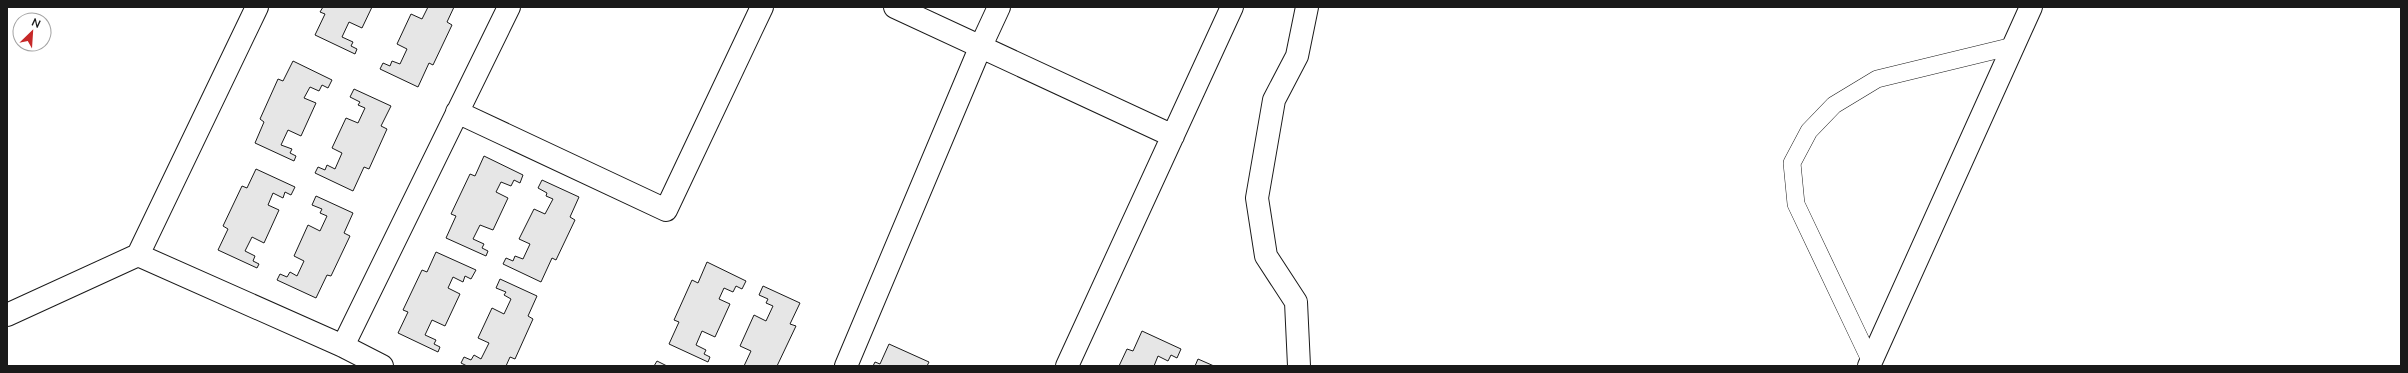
<svg xmlns="http://www.w3.org/2000/svg" width="2408" height="373" font-family="Mulish,sans-serif">
<style>
.building{fill:#e6e6e6;stroke:#1a1a1a}
.lines{fill:none;stroke-linecap:round;stroke-linejoin:round}
.service-casing{stroke:#1a1a1a;stroke-width:18}
.minor-casing{stroke:#1a1a1a;stroke-width:24}
.trunk-casing{stroke:#1a1a1a;stroke-width:24}
.service{stroke:#fff;stroke-width:17}
.minor{stroke:#fff;stroke-width:22}
.trunk{stroke:#fff;stroke-width:22}
</style>
<rect width="100%" height="100%" fill="#fff"/>
<path class="building" d="M323,7H372L362,28L349,22L342,37L353,42L351,46L357,49L355,54L315,35L325,14L320,12Z
M428,7H454L447,22L452,25L433,65L429,63L418,87L380,69L383,63L390,66L392,61L400,64L407,49L397,44L411,14L422,19Z
M293,61L332,80L328,88L322,85L319,91L310,87L304,98L316,103L301,136L288,130L281,145L292,149L290,153L296,156L294,161L255,143L264,122L260,119L278,79L283,81Z
M354,89L391,106L381,126L387,129L369,169L364,167L353,191L315,173L318,167L325,170L327,165L335,169L342,153L332,148L346,118L358,123L365,108L358,105L360,102L350,97Z
M484,156L523,175L520,183L514,180L511,186L501,182L496,192L508,198L493,230L480,225L473,239L484,244L482,248L488,251L486,256L446,238L456,216L451,214L470,174L475,176Z
M256,169L295,187L291,195L285,192L283,198L273,193L268,205L279,210L264,243L252,237L245,251L255,256L253,261L259,264L257,268L218,250L228,229L223,226L242,186L247,188Z
M542,180L579,197L570,217L575,220L556,260L552,258L541,282L503,264L506,258L513,261L515,256L523,259L530,244L519,239L534,209L545,214L553,199L546,196L547,193L538,188Z
M316,196L353,213L344,233L350,236L331,276L327,275L316,298L277,280L280,274L287,277L290,272L297,276L304,261L294,256L308,225L320,231L327,216L320,213L322,209L312,205Z
M436,252L476,270L471,279L465,276L463,282L453,277L448,288L460,294L445,326L432,320L425,335L436,340L434,344L440,347L438,352L398,333L408,312L403,310L422,270L427,272Z
M707,262L746,281L742,289L736,286L733,292L724,288L719,299L730,304L715,337L702,331L696,345L706,350L704,354L710,357L708,362L669,344L679,322L674,320L692,280L698,283Z
M500,279L537,296L528,316L533,319L515,359L510,357L506,366H467L461,363L464,357L471,360L474,355L481,359L489,343L478,338L492,308L504,314L511,299L504,295L506,292L496,288Z
M763,286L800,303L790,324L796,326L777,366H744L751,351L740,346L754,315L766,321L773,306L766,303L768,299L759,295Z
M1142,331L1181,349L1177,358L1171,355L1168,361L1158,356L1154,366H1119L1127,349L1133,351Z
M889,344L929,362L927,366H873L875,362L880,364Z
M1198,359L1214,366H1195Z
M657,361L667,366H654Z"/>
<g class="lines">
<defs>
<path id="service" d="M1871,362L1796,204L1792,163L1809,131L1834,105L1877,79L2013,46"/>
<path id="minor" d="M895,7L1173,136
M457,112L666,210L762,7
M138,255L257,7
M7,315L138,255L343,346L382,366
M343,346L509,7
M846,366L980,48L999,7
M1067,366L1232,7
M1299,366L1296,302L1266,256L1257,198L1274,100L1297,56L1307,7"/>
<path id="trunk" d="M1869,366L2031,7"/>
</defs>
<use href="#service" class="service-casing"/>
<use href="#minor" class="minor-casing"/>
<use href="#trunk" class="trunk-casing"/>
<use href="#service" class="service"/>
<use href="#minor" class="minor"/>
<use href="#trunk" class="trunk"/>
</g>
<rect width="2408" height="373" fill="none" stroke="#1a1a1a" stroke-width="16"/>
<g transform="translate(32 32) rotate(25)"><circle r="19" fill="#ffffff" stroke="#a3a3a3"/>
<path d="M0-3L7 15L0 10L-7 15Z" fill="#c62828"/>
<text y="-6" font-size="11" font-weight="bold" text-anchor="middle" fill="#1a1a1a">N</text>
</g>
</svg>
